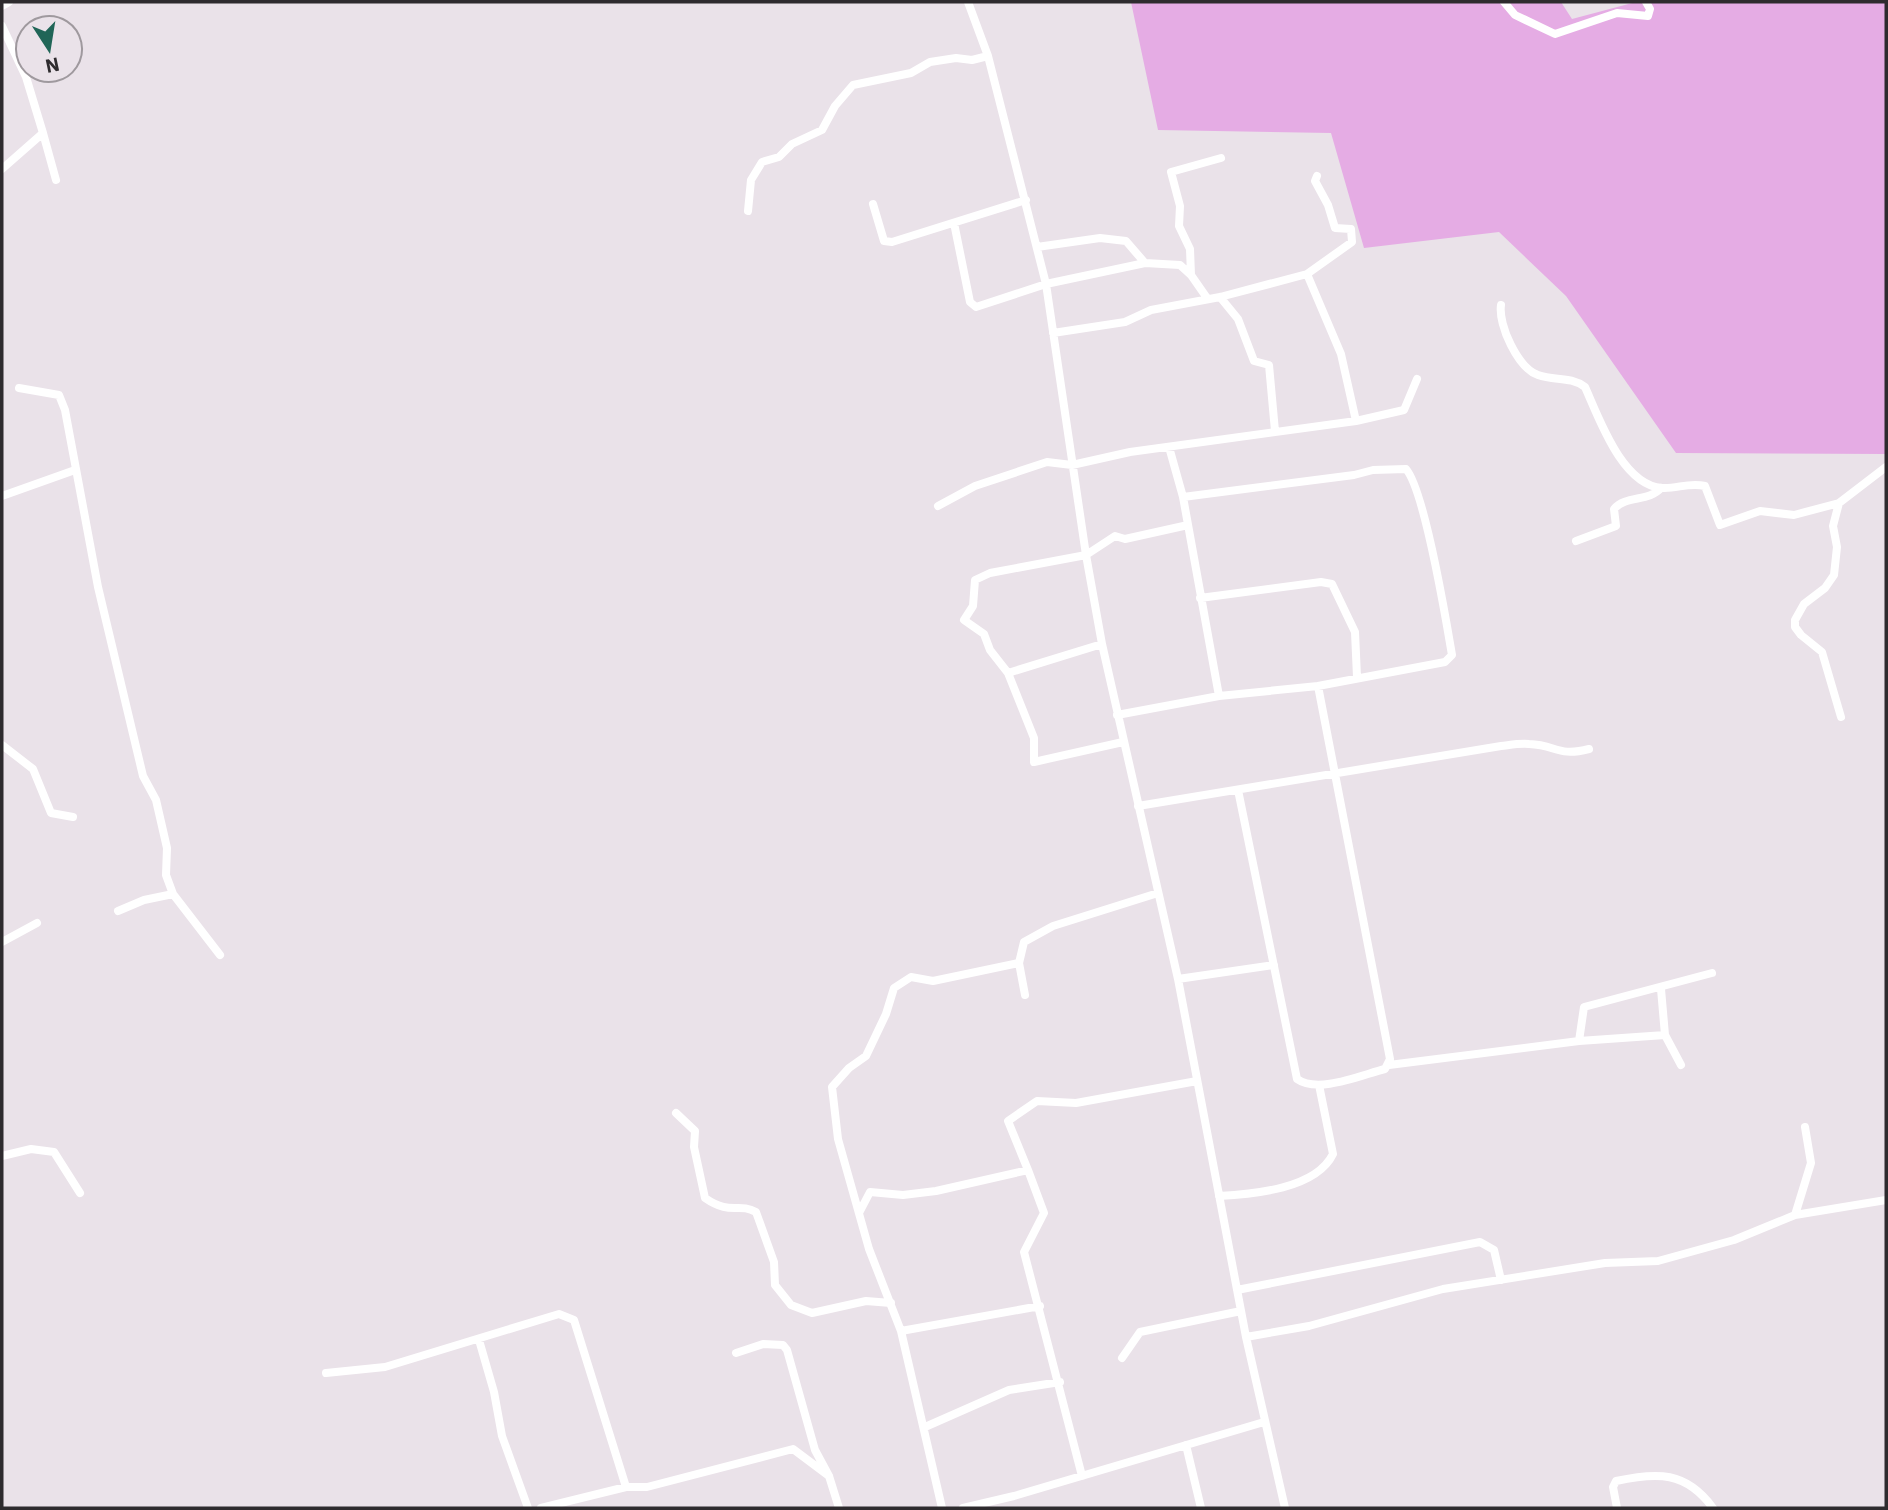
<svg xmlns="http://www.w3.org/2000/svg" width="1888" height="1510" font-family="'IBM Plex Sans',sans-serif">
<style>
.green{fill:#e5ace4}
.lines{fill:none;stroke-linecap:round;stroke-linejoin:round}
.street{stroke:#fff;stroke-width:8}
</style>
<rect width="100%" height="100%" fill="#eae2e9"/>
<path class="green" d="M1131,2H1561L1572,19L1636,2H1886V454L1676,453L1566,296L1499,232L1364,248L1331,133L1158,130Z"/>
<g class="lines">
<path class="street" d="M968,2L988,56L1046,284L1086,555L1102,644L1178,979L1246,1337L1285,1508
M1504,2L1515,15L1555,34L1617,13L1648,16L1650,9L1646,2
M2,6L9,2
M2,26L26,77L43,133L2,169
M43,133L56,180
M873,204L884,241L892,242L1026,200
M748,211L751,180L762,162L779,157L792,144L822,130L835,106L853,85L911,73L930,62L956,58L972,60L988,56
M954,223L970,302L976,307L1046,284L1145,263L1180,265L1191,275
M1037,247L1100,238L1126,241L1145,263
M1307,274L1341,354L1356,421
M1220,297L1238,319L1254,361L1269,365L1275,431
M1207,298L1191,275L1190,249L1179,226L1180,206L1171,172L1221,158
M1501,305C1498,325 1518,368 1538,375C1555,381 1570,376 1585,387C1599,418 1622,485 1662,488C1677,489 1689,482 1705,486L1720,525L1760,511L1794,515L1839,503L1886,467
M1053,333L1125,322L1151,310L1220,297L1307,274L1352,242L1351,229L1335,228L1328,205L1315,181L1317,176
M19,388L59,395L65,410L98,587L143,776L156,800L167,848L166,875L173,894L220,955
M1169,447L1183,497L1219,696
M2,496L75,470
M1839,503L1833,526L1837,547L1834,575L1825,588L1804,604L1795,620V627L1801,635L1822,652L1841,717
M938,506L975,486L1047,462L1072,465L1130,452L1356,421L1404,410L1417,379
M1576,541L1616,526L1614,509C1626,495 1649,502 1661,488
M1200,598L1321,582L1332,584L1355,632L1357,677
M1008,673L1102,644
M1117,715L1219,696L1318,686L1445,662L1452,655C1446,620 1425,491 1406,469L1373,470L1354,475L1183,497
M1123,742L1034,762V738L1008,673L990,650L984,634L964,620L973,606L975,580L990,573L1086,555L1115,536L1125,539L1188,525
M2,745L33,769L51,813L73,817
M1238,790L1297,1079C1318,1094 1361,1075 1385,1069L1390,1059L1318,686
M1138,806L1501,746C1510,745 1520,743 1529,744C1557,745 1557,757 1589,749
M118,911L144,900L173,894
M2,942L37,923
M1178,979L1274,965
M1661,989L1665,1035L1681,1065
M1025,995L1019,963L1024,942L1053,926L1158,893
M1579,1041L1665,1035
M1389,1065L1579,1041L1584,1007L1712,973
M676,1113L695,1131L694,1147L705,1198C731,1216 738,1202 756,1212L774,1262L775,1285L791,1305L812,1313L866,1301L891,1303
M2,1156L31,1149L54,1152L80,1193
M1028,1170L1008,1121L1037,1101L1076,1103L1197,1081
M1219,1196C1254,1194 1316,1189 1333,1154L1319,1085
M859,1213L870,1192L903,1195L936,1191L1028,1170L1044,1213L1024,1252L1082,1476
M1795,1215L1811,1163L1805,1127
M1237,1290L1480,1242L1494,1250L1501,1280
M901,1331L1040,1306
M1246,1337L1309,1326L1443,1289L1605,1263L1658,1261L1734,1240L1795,1215L1886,1200
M479,1340L494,1392L502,1436L528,1508
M736,1353L763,1344L783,1345L787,1350L815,1450L829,1476L839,1508
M1122,1358L1140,1332L1241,1311
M326,1373L385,1367L559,1314L574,1320L626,1487
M925,1427L1009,1390L1060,1382
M1186,1445L1201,1508
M541,1508L626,1487H647L793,1449L829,1476
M942,1508L901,1331L869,1249L838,1139L832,1087L849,1068L866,1056L886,1014L894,988L911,977L933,981L1019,963
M963,1508L1014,1496L1264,1422
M1617,1508L1613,1487L1616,1481C1657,1472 1686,1471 1713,1508"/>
</g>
<rect width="1888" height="1510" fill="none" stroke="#2e2b2e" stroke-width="7"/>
<g transform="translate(49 49) rotate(168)"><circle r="33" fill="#eae2e9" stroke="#9f999e" stroke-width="2"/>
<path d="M0-5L12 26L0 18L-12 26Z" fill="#206557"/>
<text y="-10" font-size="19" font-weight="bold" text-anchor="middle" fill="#2e2b2e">N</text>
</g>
</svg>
